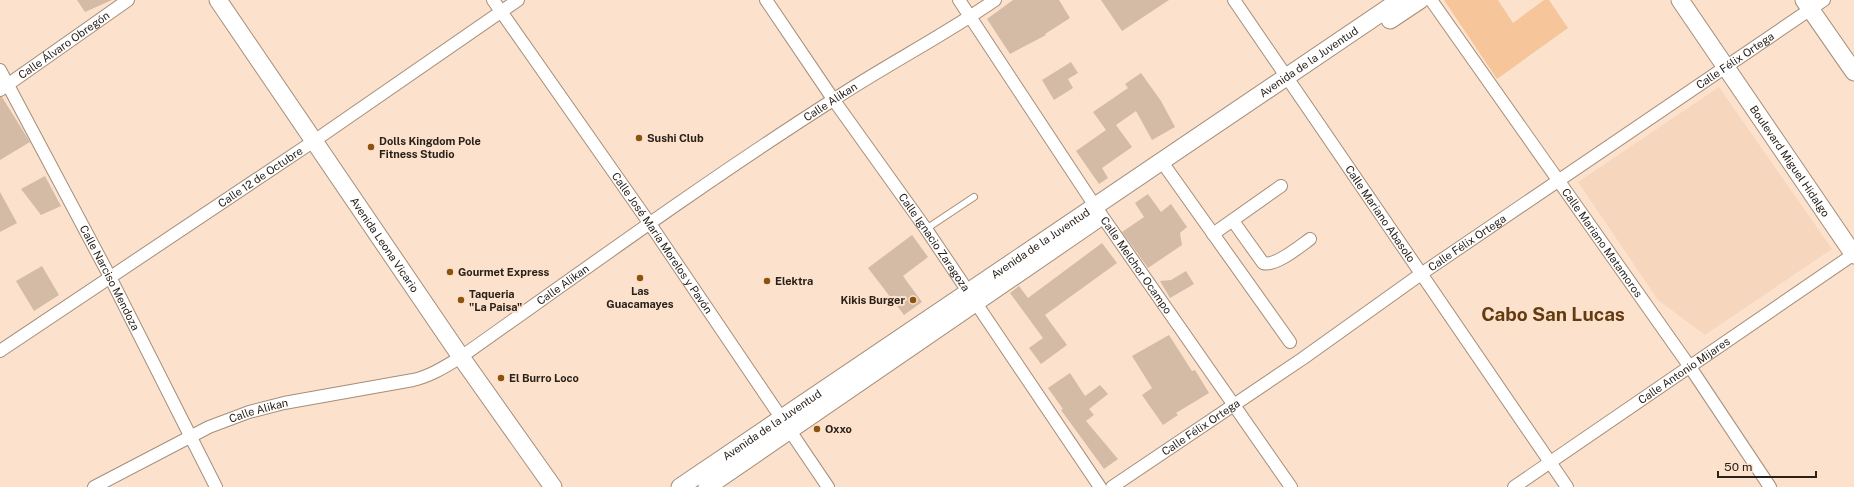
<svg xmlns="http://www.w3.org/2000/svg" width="1854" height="487" font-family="'Public Sans',sans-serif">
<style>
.built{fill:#f6d6bc}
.green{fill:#f6c59a}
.building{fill:#d4bba6}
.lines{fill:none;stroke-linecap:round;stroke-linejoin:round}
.lane-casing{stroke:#a58e7a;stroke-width:8}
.street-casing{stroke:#a58e7a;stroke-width:14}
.secondary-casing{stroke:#a58e7a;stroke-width:19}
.lane{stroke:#fff;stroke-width:6}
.street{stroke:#fff;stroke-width:12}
.secondary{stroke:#fff;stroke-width:17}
.poi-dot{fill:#8c520e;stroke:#fce2cd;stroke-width:1.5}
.labels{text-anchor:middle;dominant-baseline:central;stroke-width:4;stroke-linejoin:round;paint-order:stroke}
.street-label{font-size:11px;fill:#2a2119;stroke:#fce2cd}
.poi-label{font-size:11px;font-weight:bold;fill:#2a2119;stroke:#fce2cd;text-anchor:start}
.town-label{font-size:19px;font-weight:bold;fill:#643b10;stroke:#fce2cd}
</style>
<rect width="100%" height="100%" fill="#fce2cd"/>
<path class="built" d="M1719,87L1832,249L1705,335L1658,300L1578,182Z"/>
<path class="green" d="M1444,0H1498L1513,23L1544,0H1549L1568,28L1497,79Z"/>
<path class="building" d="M77,0H112L85,12Z
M1013,0H1059L1070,18L1045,34L1046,35L1010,54L987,19Z
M1101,0H1169L1122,31Z
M1071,62L1078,73L1068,79L1073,88L1054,100L1042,80Z
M1141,73L1161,101L1175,127L1152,140L1136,111L1116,125L1132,147L1102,168L1108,178L1099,184L1076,151L1106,130L1093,112L1128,88L1125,84Z
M0,97H2L30,142L0,160Z
M45,176L61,206L41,215L21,189Z
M0,192L17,223L0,232Z
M1148,194L1161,212L1171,204L1187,227L1180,233L1182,245L1148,268L1122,232L1144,217L1135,203Z
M912,235L928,257L903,276L922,302L904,315L868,268Z
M1102,243L1117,263L1045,315L1067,345L1041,364L1029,348L1043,338L1010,293L1019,286L1028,298Z
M42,266L59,295L34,311L16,281Z
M1186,271L1194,284L1170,298L1160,281L1171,280Z
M1169,335L1192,371L1195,370L1209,393L1176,413L1178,415L1163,425L1142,395L1152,388L1132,356Z
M1070,373L1085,396L1100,385L1108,394L1089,409L1094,415L1086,421L1118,459L1104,469L1061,410L1063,409L1048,388Z"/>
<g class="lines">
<defs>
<path id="lane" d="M926,229L974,197"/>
<g id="street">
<path id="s1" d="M493,0L650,224L828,487"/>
<path id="s2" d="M766,0L833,99L926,229L1100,487"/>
<path id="s3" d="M959,0L1095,206L1291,487"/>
<path id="s4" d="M1234,0L1567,487"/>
<path id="s5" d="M1431,0L1690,367L1770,487"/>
<path id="s6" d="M0,70L110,277L216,487"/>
<path id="s7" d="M0,90L128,0"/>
<path d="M1162,162L1290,342"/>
<path d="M1233,221L1263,263C1275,267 1299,247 1310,239"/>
<path d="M1213,234L1281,186"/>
<path id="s8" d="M0,351L314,141L518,0"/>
<path id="s9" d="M94,487L209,427L249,412L284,403L413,380C431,376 446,366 461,357C584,270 706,181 833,100C886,65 943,36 995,0"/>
<path id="s10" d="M1112,487L1302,359L1421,274L1824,0"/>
<path id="s11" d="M1514,487L1854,254"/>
</g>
<g id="secondary">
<path id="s12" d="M218,0L461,357L553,487"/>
<path id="s13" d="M1680,0L1854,255"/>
<path d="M1804,0L1854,72"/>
<path d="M1390,20L1420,0"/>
<path id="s14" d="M680,487L1400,0"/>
<path d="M707,487L1096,220"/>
</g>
</defs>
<use href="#lane" class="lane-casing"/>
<use href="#street" class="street-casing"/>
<use href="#secondary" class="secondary-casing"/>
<use href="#lane" class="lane"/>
<use href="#street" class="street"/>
<use href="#secondary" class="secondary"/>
</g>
<g class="poi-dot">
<circle cx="639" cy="138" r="4"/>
<circle cx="371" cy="147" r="4"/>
<circle cx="450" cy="272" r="4"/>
<circle cx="640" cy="278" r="4"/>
<circle cx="767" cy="281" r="4"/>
<circle cx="461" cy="300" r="4"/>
<circle cx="913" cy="300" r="4"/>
<circle cx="501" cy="378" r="4"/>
<circle cx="817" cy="429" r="4"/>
</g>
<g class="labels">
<g class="street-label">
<text stroke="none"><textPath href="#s7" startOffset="78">Calle Álvaro Obregón</textPath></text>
<text stroke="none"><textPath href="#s10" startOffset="755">Calle Félix Ortega</textPath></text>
<text stroke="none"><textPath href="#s14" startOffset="759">Avenida de la Juventud</textPath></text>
<text stroke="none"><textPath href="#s9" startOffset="842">Calle Alikan</textPath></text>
<text stroke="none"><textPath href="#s13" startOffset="195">Boulevard Miguel Hidalgo</textPath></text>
<text stroke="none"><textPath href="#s8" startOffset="313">Calle 12 de Octubre</textPath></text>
<text stroke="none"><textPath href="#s4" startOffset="259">Calle Mariano Abasolo</textPath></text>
<text stroke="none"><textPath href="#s10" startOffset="431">Calle Félix Ortega</textPath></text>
<text stroke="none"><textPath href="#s1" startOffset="296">Calle José María Morelos y Pavón</textPath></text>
<text stroke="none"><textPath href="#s2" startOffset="295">Calle Ignacio Zaragoza</textPath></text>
<text stroke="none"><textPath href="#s5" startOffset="297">Calle Mariano Matamoros</textPath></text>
<text stroke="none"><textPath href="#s12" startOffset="296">Avenida Leona Vicario</textPath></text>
<text stroke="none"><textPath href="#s14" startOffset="435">Avenida de la Juventud</textPath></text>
<text stroke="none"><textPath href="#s3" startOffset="319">Calle Melchor Ocampo</textPath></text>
<text stroke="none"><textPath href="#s6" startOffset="235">Calle Narciso Mendoza</textPath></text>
<text stroke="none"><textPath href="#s9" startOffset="518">Calle Alikan</textPath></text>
<text stroke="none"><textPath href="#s11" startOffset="206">Calle Antonio Mijares</textPath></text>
<text stroke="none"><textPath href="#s9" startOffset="182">Calle Alikan</textPath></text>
<text stroke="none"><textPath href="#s14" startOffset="111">Avenida de la Juventud</textPath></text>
<text stroke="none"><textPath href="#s10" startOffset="107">Calle Félix Ortega</textPath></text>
</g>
<g class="poi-label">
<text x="647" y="138">Sushi Club</text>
<text x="379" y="141">Dolls Kingdom Pole<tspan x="379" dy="13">Fitness Studio</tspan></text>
<text x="458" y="272">Gourmet Express</text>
<text x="775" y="281">Elektra</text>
<text x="640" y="291" text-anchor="middle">Las<tspan x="640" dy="13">Guacamayes</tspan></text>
<text x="469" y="294">Taqueria<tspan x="469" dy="13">"La Paisa"</tspan></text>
<text x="905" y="300" text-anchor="end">Kikis Burger</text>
<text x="509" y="378">El Burro Loco</text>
<text x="825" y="429">Oxxo</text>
</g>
<g class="town-label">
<text x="1553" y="314">Cabo San Lucas</text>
</g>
</g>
<path d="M1718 471v6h98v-6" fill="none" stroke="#2a2119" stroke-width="2"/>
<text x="1724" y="471" font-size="12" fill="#2a2119" stroke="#fce2cd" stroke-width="3" paint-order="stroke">50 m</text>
</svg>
